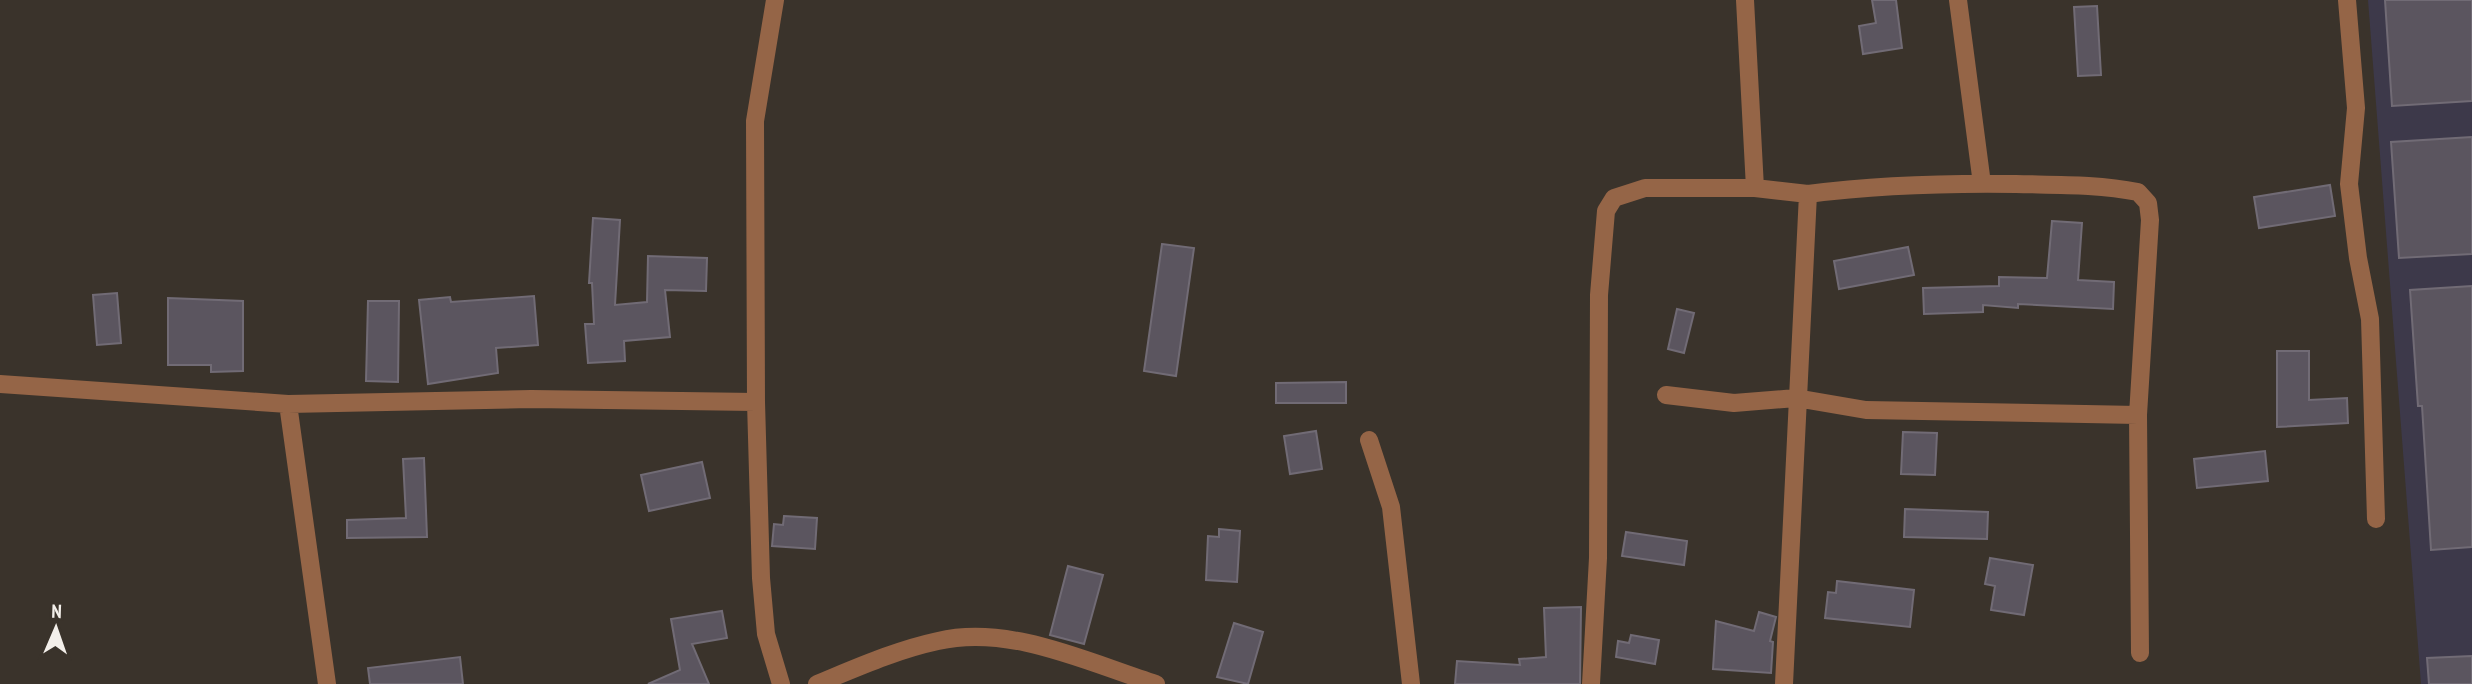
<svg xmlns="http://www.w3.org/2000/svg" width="2472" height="684" font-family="'PT Sans Narrow',sans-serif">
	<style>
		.industrial { fill: #3d394a }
		.building { fill: #5b555f; stroke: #716b75; stroke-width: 2 }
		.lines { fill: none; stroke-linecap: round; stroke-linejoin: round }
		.minor { stroke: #956547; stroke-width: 18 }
	</style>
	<rect width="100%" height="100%" fill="#3a332b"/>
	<path class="industrial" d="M2368,0H2472V684H2421Z"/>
	<path class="building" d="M1872,0H1896L1902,48L1863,54L1859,26L1876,23Z
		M2385,0H2472V101L2392,106Z
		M2097,6L2101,75L2078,76L2074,7Z
		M2472,137V254L2399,258L2391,142Z
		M2330,185L2335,216L2259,228L2254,197Z
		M593,218L620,220L615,305L647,302L648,256L707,258L706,291L665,290L670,337L624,341L625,361L588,363L585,324H594L592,283H589Z
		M2052,221L2082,223L2078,280L2114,282L2113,309L2018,304V308L1983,305V312L1924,314L1923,288L1999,286V277L2047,278Z
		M1162,244L1194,248L1176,376L1144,371Z
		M1908,247L1914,275L1839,289L1834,261Z
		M2472,286V547L2431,550L2422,406H2418L2410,290Z
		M117,293L121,343L97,345L93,295Z
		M534,296L538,345L496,348L498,373L428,384L419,300L450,297L451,302Z
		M168,298L243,301V371L211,372V365H168Z
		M368,301H399L398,382L366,381Z
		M1677,309L1694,313L1684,353L1668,349Z
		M2277,351H2309V400L2347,398L2348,423L2277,427Z
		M1346,382V403H1276V383Z
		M1316,431L1322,469L1290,474L1284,436Z
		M1903,432L1937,433L1935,475L1901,474Z
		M2265,451L2268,481L2197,488L2194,459Z
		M424,458L427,537L347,538V520L406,518L403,459Z
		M702,462L710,498L649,511L641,475Z
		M1905,509L1988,512L1987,539L1904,537Z
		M784,516L817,518L815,549L772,546L774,524L783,525Z
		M1219,529L1240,531L1237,582L1206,580L1208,536L1219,537Z
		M1626,532L1687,541L1684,565L1622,556Z
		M1990,558L2033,565L2024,615L1991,610L1995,586L1985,584Z
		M1068,566L1103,575L1084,644L1050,635Z
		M1837,581L1914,590L1910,627L1825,618L1828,592L1836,593Z
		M1581,607L1580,684H1455L1457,661L1520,665L1519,659L1546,657L1544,608Z
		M722,611L727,638L692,644L709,684H648L680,670L671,619Z
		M1759,612L1776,617L1770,641L1773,642L1771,673L1713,669L1716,621L1754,631Z
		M1234,623L1263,632L1248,684L1217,677Z
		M1631,635L1659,640L1655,664L1616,657L1618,641L1629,643Z
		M2472,656V684H2429L2427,658Z
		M460,657L463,684H370L368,668Z"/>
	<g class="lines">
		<path class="minor" d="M1745,0L1755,188L1808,194
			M1958,0L1982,184
			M2347,0L2356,108L2349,184L2358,258L2370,319L2376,519
			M0,384L288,404L531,399L756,402L755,121L775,0
			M1666,395L1734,403L1796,398L1866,410L2138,415
			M756,402L761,578L766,634L781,684
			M288,404L327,684
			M1369,440L1391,507L1411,684
			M817,684C856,668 896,650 938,641C1010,624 1089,663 1156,684
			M1591,684L1598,558L1599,295L1606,211L1614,198L1645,188H1755
			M1784,684L1808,194C1878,185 1946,183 2016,184C2057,185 2098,184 2138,192L2148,203L2150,220L2138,415L2140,653"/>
	</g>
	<g transform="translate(56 628) rotate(2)" stroke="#3a332b" stroke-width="5" paint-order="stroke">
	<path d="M0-5L12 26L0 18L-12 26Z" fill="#f3efea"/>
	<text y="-10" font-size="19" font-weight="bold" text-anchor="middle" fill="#f3efea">N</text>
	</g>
</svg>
